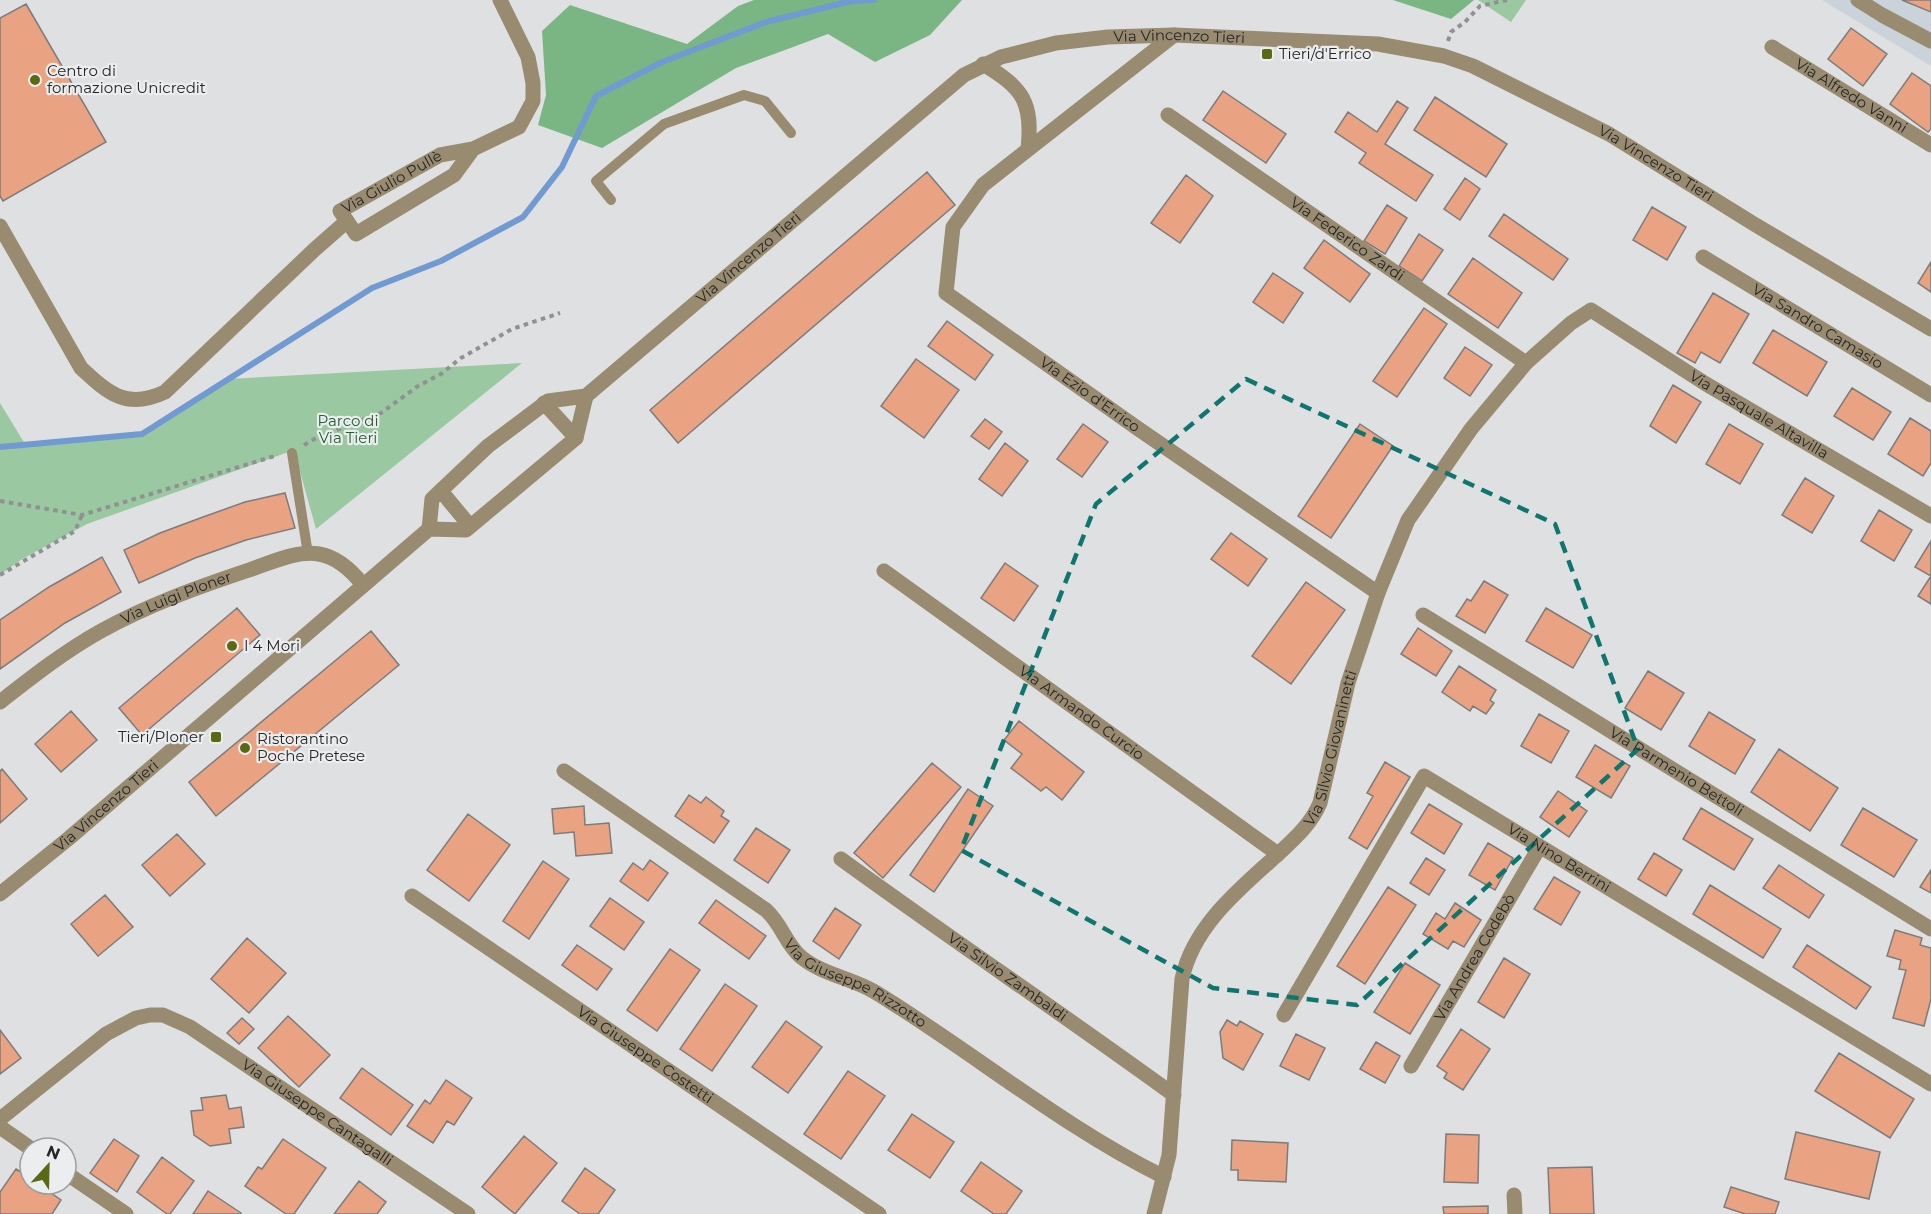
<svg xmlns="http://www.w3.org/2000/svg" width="1931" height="1214" font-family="Montserrat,sans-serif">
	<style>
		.built { fill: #cbd3da }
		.green { fill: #9ac8a1 }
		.forest { fill: #79b684 }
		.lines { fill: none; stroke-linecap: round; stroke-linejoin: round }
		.stream { stroke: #7199d2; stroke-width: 6 }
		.building { fill: #e9a282; stroke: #7e7c7b; stroke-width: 1.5 }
		.path { stroke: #8f9192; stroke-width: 4; stroke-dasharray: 4.5 4.5; stroke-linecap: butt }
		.service { stroke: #988b6f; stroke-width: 10 }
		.minor { stroke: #988b6f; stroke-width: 15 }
		.tertiary { stroke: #988b6f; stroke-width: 15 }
		.marked { fill: none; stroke: #0f766e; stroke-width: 4.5; stroke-dasharray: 12 8; stroke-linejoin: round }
		.poi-dot { fill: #5a6a14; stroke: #ebedef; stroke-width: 2 }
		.labels { text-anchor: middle; stroke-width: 4.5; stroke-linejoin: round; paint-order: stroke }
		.street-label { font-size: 15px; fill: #252627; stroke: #ebedef }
		.poi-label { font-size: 15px; fill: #252627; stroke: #ebedef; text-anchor: start }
		.park-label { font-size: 15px; fill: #206131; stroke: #ebedef }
	</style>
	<rect width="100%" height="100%" fill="#dee0e2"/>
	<path class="built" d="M1822,0H1931V66Z"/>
	<path class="green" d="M1478,0H1526L1511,22Z
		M522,363L316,529L294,450L87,524L22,559L0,575V403L25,444L142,434L228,379Z"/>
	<path class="forest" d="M754,0H962L930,35L875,62L828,34L736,68L602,148L538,125L546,95L542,31L570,5L687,44L738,6Z
		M1393,0H1474L1451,19Z"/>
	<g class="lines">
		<path class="stream" d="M0,447L142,434L372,288L441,261L523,217L562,167L596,96L662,62L766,22L851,1L874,0"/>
	</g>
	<path class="building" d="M1902,0H1931V12Z
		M26,4L106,142L3,201L0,196V18Z
		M1851,28L1887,54L1863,86L1828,59Z
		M1912,73L1931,86V129L1928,132L1890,104Z
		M1223,91L1286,134L1266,163L1203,120Z
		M1435,97L1507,144L1486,177L1414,130Z
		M1397,101L1408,108L1385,144L1433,175L1416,201L1359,163L1366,153L1335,132L1348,112L1377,132Z
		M927,172L955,205L678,443L650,410Z
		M1186,175L1213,196L1180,243L1151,223Z
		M1465,178L1480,189L1460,220L1444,209Z
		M1387,205L1407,218L1385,254L1364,241Z
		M1652,207L1686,227L1667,260L1633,240Z
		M1504,214L1568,259L1553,280L1489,236Z
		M1419,234L1443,250L1422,281L1399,266Z
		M1324,240L1370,274L1350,302L1304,268Z
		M1473,258L1522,293L1498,328L1448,294Z
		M1931,262V292L1918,283Z
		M1273,273L1303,293L1283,323L1253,302Z
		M1713,293L1749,314L1720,363L1701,352L1695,363L1677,353Z
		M1424,308L1447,324L1397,397L1373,381Z
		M947,321L993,355L975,380L928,346Z
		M1773,330L1827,362L1807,396L1753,363Z
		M1465,347L1492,365L1470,396L1444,378Z
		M916,359L959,390L924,438L881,406Z
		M1673,385L1701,402L1676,443L1650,426Z
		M1852,388L1891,412L1873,440L1834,416Z
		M1910,418L1931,431V463L1923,476L1888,454Z
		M985,419L1002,432L989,449L971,436Z
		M1083,424L1108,442L1082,477L1057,459Z
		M1360,424L1393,446L1331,538L1298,516Z
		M1729,424L1763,444L1740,484L1706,464Z
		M1005,443L1028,461L1002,496L979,479Z
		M1805,478L1834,496L1812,533L1782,515Z
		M285,493L295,528L246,540L195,558L139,583L124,550L160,533L203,517L245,502Z
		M1879,510L1912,530L1894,561L1861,541Z
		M1231,533L1267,559L1248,586L1211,559Z
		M1931,541V604L1918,596L1931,576L1915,567Z
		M102,557L121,592L65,623L0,669V620L49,587Z
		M1005,563L1038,586L1014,621L981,598Z
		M1484,581L1508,595L1485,633L1456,616L1467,599L1471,601Z
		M1306,582L1345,610L1291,684L1252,656Z
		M237,608L260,635L142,735L119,708Z
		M1546,608L1592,635L1573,668L1526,641Z
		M1418,628L1452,651L1436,676L1401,654Z
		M371,631L399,665L216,816L189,782Z
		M1459,666L1496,690L1490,700L1494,703L1486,714L1473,706L1470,711L1442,692Z
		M1648,671L1684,693L1661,730L1625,708Z
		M71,711L97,740L61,772L35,744Z
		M1709,712L1755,740L1735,774L1689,746Z
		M1539,714L1569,731L1551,763L1521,746Z
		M1019,721L1084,772L1062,800L1046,787L1041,791L1011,768L1022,754L1004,740Z
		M1595,745L1630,766L1611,798L1576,777Z
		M1779,749L1838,788L1810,831L1751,792Z
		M1385,762L1410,777L1367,849L1349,838L1373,796L1367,793Z
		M932,763L961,787L883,878L854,853Z
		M2,769L27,799L0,823V771Z
		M968,789L993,806L934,892L910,875Z
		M1558,791L1587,811L1569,837L1540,817Z
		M689,795L701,803L706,797L724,811L721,816L729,821L714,843L675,816Z
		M1429,804L1462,824L1444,854L1411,833Z
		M584,806L585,825L609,823L612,853L576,856L574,832L554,834L552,809Z
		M1701,808L1753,839L1734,870L1683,839Z
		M1863,808L1917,840L1894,877L1841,845Z
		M468,814L510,845L469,901L427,870Z
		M756,828L790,850L768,883L734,860Z
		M177,834L205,864L170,896L142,865Z
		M1488,843L1513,858L1495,890L1469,875Z
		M1654,853L1682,870L1666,896L1638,879Z
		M1426,858L1445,870L1429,895L1410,883Z
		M650,860L668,873L648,901L620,881L633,863L643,870Z
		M543,861L569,879L529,939L503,921Z
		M1779,865L1824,895L1809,918L1763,888Z
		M1931,870V893L1920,887Z
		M1554,877L1580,892L1561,925L1534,909Z
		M1710,885L1781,929L1763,958L1693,914Z
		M1388,887L1416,905L1365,984L1337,966Z
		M105,895L133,927L98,956L71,924Z
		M610,898L644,922L624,950L590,926Z
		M716,900L766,936L749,959L699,923Z
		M1455,903L1481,920L1464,947L1453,941L1448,949L1423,934L1436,913L1445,919Z
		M835,908L861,925L839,959L813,941Z
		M1895,930L1922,938L1920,945L1931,948V999L1924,1026L1893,1018L1906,970L1899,969L1901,960L1887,956Z
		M247,938L286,973L249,1013L211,979Z
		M577,945L612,969L597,990L562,965Z
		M1807,945L1871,987L1856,1009L1793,967Z
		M670,949L700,970L657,1031L627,1010Z
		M1504,958L1530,974L1504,1018L1478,1002Z
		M1405,963L1440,985L1410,1034L1374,1012Z
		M725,984L757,1006L712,1071L680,1049Z
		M288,1016L330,1055L299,1087L258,1048Z
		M242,1018L254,1029L239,1044L227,1033Z
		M1227,1020L1237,1026L1240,1021L1263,1034L1243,1070L1223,1058L1220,1032Z
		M786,1021L822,1047L788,1093L752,1067Z
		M1461,1029L1490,1049L1463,1090L1444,1078L1447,1073L1437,1066Z
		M0,1030L21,1058L0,1074Z
		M1296,1034L1325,1048L1309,1080L1280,1066Z
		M1376,1042L1400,1056L1385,1083L1360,1069Z
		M1839,1053L1914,1099L1890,1138L1815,1091Z
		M362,1068L413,1105L391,1135L340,1098Z
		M848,1071L885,1096L841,1159L804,1134Z
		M446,1080L472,1098L454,1125L447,1121L433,1143L407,1126L425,1100L430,1104Z
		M226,1095L229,1109L241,1107L244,1127L229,1129L231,1143L210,1146L194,1135L191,1111L203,1110L201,1098Z
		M912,1114L954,1142L930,1178L888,1150Z
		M1796,1132L1880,1152L1869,1199L1785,1179Z
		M1446,1134L1479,1135L1478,1183L1444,1182Z
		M524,1136L557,1163L515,1214L482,1187Z
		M114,1139L139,1156L117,1192L90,1173Z
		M283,1139L326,1168L294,1214H286L245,1186L258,1167L262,1169Z
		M1232,1140L1288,1143L1286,1182L1238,1180V1170H1231Z
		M162,1157L194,1181L170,1214H167L137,1192Z
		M981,1162L1022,1191L1006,1214H994L961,1191Z
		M1592,1167L1594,1214H1550L1548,1168Z
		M585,1168L615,1190L598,1214H580L562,1201Z
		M16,1169L30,1178V1184H38L61,1200L52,1214H0V1192Z
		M359,1181L386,1202L377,1214H334Z
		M1731,1187L1779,1202L1775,1214H1745L1724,1207Z
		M208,1191L241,1213L240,1214H193Z
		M1488,1206V1214H1444L1443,1207Z"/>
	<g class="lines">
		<path class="path" d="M1448,41L1451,32L1465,22L1480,6L1507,0
			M304,445L318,437L381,413L418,386L441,374L461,358L512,329L560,313
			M0,501L82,515L278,455
			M0,575L75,531L82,515"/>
		<path class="service" d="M611,200L596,181L664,124L744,95L765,101L791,133
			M292,453L308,554"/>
		<g class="minor">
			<path d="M1858,0L1882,15L1931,41"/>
			<path id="s1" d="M1174,35L983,185L953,227L946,293L1140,430L1378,593"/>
			<path id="s2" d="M1772,47L1931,145"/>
			<path d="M983,64C1023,88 1033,102 1028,149"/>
			<path id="s3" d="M1168,115L1526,363"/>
			<path id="s4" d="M473,149L454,175L356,234L340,211L440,155L473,149L519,127L533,101V83L528,57L500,0"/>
			<path d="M0,226L81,368C109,394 127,410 165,392L314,250L347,221"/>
			<path id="s5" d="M1703,257L1931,395"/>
			<path id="s6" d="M884,571L1278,854"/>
			<path id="s7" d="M1423,615L1931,929"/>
			<path id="s8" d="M0,702C32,677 65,651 101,631C148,605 198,587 249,570C270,563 297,550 319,554C337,557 352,571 363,585"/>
			<path id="s9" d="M564,771L766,910C783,926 785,943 801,957C823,975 852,978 875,992C973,1052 1061,1126 1164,1177"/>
			<path id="s10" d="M841,859C951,939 1064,1015 1174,1095"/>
			<path id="s11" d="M412,896L879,1214"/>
			<path id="s12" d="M1284,1015L1424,776L1931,1084"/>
			<path id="s13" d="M1411,1066L1539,848"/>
			<path id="s14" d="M0,1119L106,1034L136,1018L150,1015H163L190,1027L468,1214"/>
			<path d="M0,1127L30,1148"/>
			<path d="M66,1173L126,1214"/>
			<path d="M1514,1195L1515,1214"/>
			<path id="s15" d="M1154,1214L1169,1155L1182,979C1193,927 1238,890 1276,856C1294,839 1310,826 1320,803L1348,683L1378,593L1408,520L1471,429L1526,363L1571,323L1591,310L1706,384L1931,516"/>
		</g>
		<g class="tertiary">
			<path d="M544,403L576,438"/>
			<path d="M441,491L470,526"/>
			<path id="s16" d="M429,529L432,499L488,446L548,401L586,396L964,75L1001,57L1056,43L1108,37L1174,35L1378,44L1444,56L1473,66L1609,134L1754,224L1931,329"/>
			<path id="s17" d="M0,894L68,839L429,529L466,530L576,438L586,396"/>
		</g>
	</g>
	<path class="marked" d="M1246,379L1555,524L1638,749L1357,1005L1213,988L961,850L1096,504Z"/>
	<g class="poi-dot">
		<rect x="1261" y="48" width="12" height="12" rx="3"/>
		<circle cx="35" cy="80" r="6"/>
		<circle cx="232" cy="646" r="6"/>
		<rect x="210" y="731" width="12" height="12" rx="3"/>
		<circle cx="245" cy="748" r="6"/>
	</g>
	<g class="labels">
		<g class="street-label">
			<text dy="5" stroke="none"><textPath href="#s16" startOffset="938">Via Vincenzo Tieri</textPath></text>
			<text dy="5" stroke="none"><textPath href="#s2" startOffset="93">Via Alfredo Vanni</textPath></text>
			<text dy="5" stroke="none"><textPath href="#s16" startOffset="1442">Via Vincenzo Tieri</textPath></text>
			<text dy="5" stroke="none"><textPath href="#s4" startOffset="234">Via Giulio Pullè</textPath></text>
			<text dy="5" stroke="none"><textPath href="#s3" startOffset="218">Via Federico Zardi</textPath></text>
			<text dy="5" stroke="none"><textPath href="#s16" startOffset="434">Via Vincenzo Tieri</textPath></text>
			<text dy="5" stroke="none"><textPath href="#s5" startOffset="134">Via Sandro Camasio</textPath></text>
			<text dy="5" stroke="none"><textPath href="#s1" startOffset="537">Via Ezio d'Errico</textPath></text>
			<text dy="5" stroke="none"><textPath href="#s15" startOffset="1240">Via Pasquale Altavilla</textPath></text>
			<text dy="5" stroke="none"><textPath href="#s8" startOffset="206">Via Luigi Ploner</textPath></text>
			<text dy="5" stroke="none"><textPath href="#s6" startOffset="243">Via Armando Curcio</textPath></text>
			<text dy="5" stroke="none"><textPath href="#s15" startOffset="520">Via Silvio Giovaninetti</textPath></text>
			<text dy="5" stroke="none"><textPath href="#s7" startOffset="298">Via Parmenio Bettoli</textPath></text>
			<text dy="5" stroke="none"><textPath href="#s17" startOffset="138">Via Vincenzo Tieri</textPath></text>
			<text dy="5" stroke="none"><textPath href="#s12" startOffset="435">Via Nino Berrini</textPath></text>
			<text dy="5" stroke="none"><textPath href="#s13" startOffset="126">Via Andrea Codebò</textPath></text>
			<text dy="5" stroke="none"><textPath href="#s10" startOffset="204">Via Silvio Zambaldi</textPath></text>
			<text dy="5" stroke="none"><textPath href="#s9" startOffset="364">Via Giuseppe Rizzotto</textPath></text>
			<text dy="5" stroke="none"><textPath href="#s11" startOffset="282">Via Giuseppe Costetti</textPath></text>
			<text dy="5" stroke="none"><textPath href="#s14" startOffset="380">Via Giuseppe Cantagalli</textPath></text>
		</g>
		<g class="poi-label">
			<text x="1279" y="59">Tieri/d'Errico</text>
			<text x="47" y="76">Centro di<tspan x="47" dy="17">formazione Unicredit</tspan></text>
			<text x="244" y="651">I 4 Mori</text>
			<text x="204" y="742" text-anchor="end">Tieri/Ploner</text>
			<text x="257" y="744">Ristorantino<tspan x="257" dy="17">Poche Pretese</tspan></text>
		</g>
		<g class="park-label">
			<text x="348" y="426">Parco di<tspan x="348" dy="17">Via Tieri</tspan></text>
		</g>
	</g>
	<g transform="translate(48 1166) rotate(22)"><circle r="28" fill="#ebedef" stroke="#9c9d9f" stroke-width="1.5"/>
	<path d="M0-4.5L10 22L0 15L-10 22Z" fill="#5a6a14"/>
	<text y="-9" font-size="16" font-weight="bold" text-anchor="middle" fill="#252627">N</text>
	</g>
</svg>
